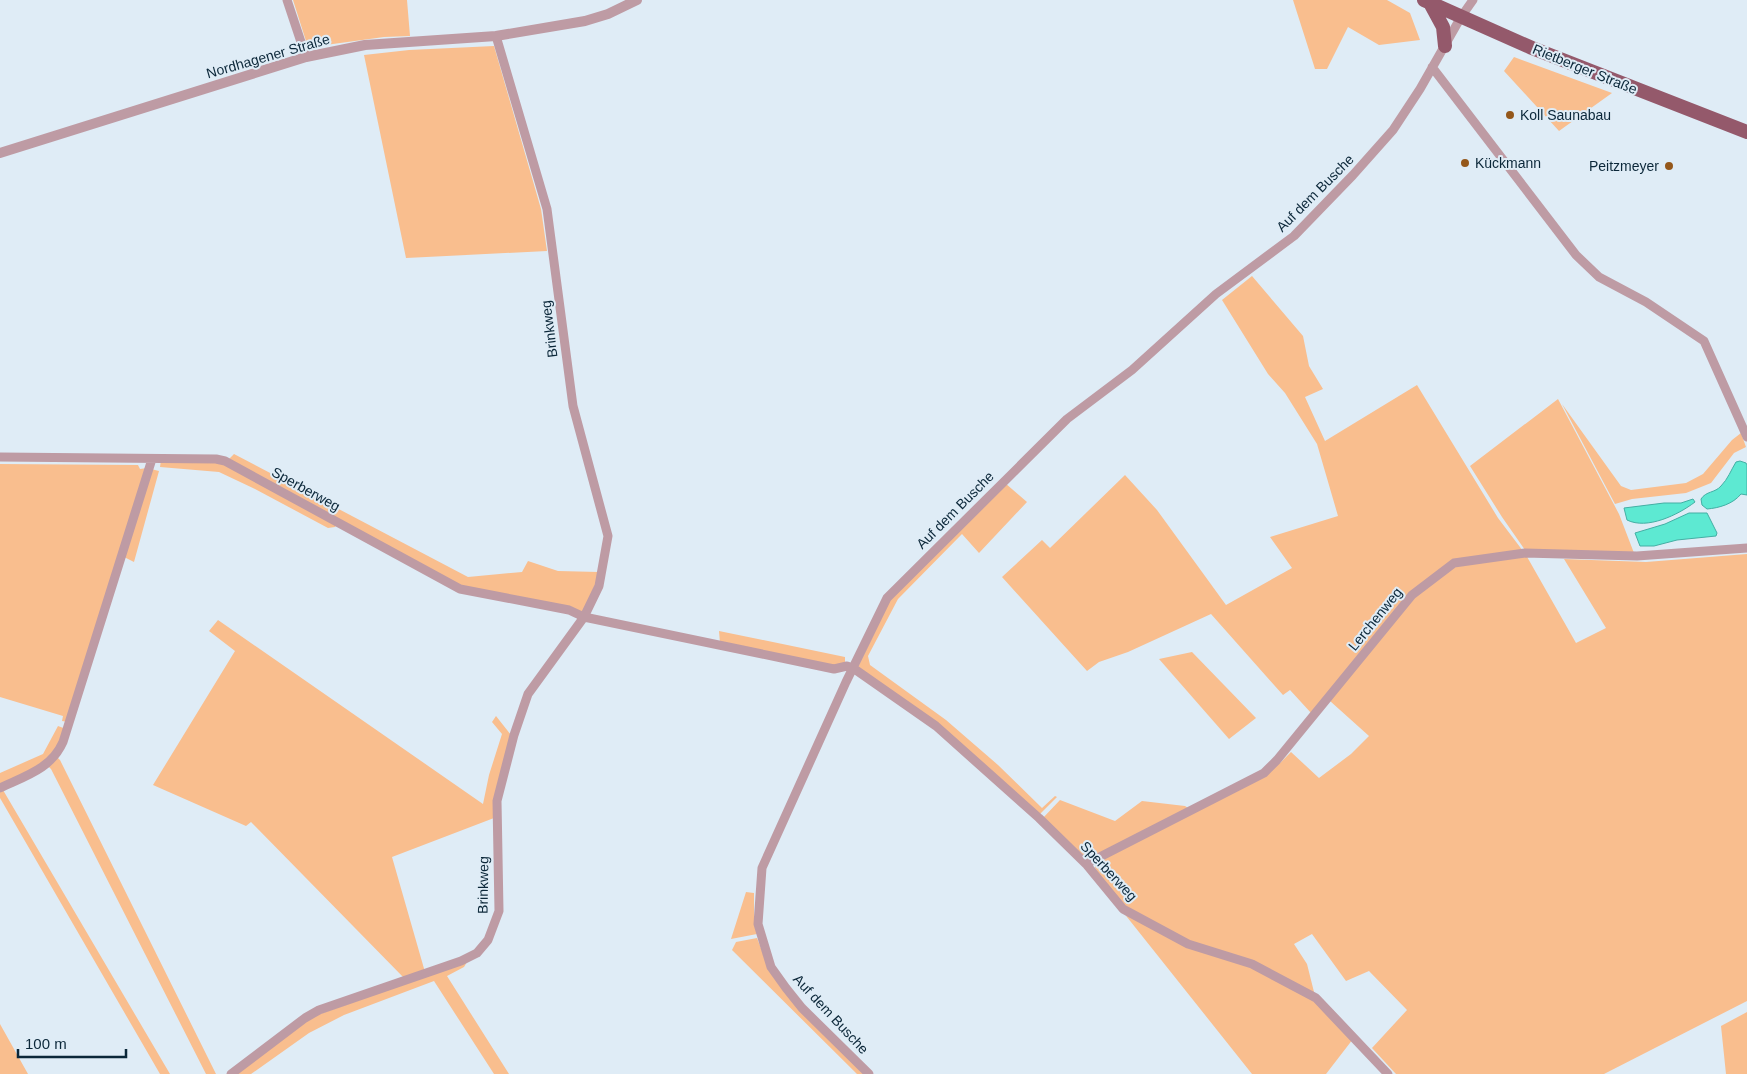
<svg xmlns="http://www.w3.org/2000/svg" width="1747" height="1074" font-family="Arial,sans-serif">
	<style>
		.green { fill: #f9be8e }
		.water { fill: #5de9d2; stroke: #44afa4 }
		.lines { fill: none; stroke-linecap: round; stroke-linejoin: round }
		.minor { stroke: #be9ba4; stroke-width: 9 }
		.tertiary { stroke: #be9ba4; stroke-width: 10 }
		.primary { stroke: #94596b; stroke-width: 14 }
		.poi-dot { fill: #94571a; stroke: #dfecf6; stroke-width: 2 }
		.labels { text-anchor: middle; stroke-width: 4; stroke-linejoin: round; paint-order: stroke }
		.street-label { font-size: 14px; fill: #0b2739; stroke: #dfecf6 }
		.poi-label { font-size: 14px; fill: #0b2739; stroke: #dfecf6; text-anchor: start }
	</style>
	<rect width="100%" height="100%" fill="#dfecf6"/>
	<path class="green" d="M293,0H407L410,36L384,37L311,47L306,41Z
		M1293,0H1387L1410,13L1420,40L1379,45L1348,27L1327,69H1315Z
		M494,46L541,209L547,251L406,258L364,55L409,50Z
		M1514,57L1612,93L1559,131L1504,71Z
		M1252,276L1303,336L1309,366L1323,389L1305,397L1325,441L1417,385L1498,518L1526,555L1576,643L1606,628L1564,559L1646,562L1747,554V1001L1604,1074H1396L1372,1048L1407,1010L1369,971L1346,981L1312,934L1294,944L1307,964L1316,1000L1353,1039L1326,1074H1252L1123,912L1095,868L1096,863L1280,763L1291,752L1319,778L1351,754L1369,736L1330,701L1312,714L1290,690L1283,695L1211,614L1128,652L1099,662L1087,671L1002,577L1042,540L1050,548L1125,475L1157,510L1226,605L1292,568L1270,537L1338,516L1317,444L1285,393L1268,374L1222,300Z
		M1558,399L1619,514L1634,553L1525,550L1502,517L1470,466Z
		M1562,404L1621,486L1631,490L1686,483L1703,474L1732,440L1741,433L1746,447L1734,453L1711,483L1686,493L1632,499L1615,504Z
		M234,454L468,577L522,572L528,561L558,571L599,572L597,585L583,612L460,587L229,459Z
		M161,460H215L337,524L335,527L328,528L255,489L219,472L160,467Z
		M0,464L138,465L140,469L147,468L68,722L62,721L63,716L0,697Z
		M151,469L159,471L134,562L124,557Z
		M1005,483L1027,502L979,553L962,534L898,599L868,656L870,665L946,720L998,765L1042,808L1055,796L1057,797L1039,815L994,773L857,669L891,598Z
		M218,620L483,804L489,775L502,734L492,722L496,716L511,735L494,818L392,857L425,972L404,978L251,822L246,826L153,785L235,651L209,631Z
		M719,631L845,657V664L834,666L720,643Z
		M1192,652L1256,718L1229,739L1159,659Z
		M58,726L66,729L62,740L42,765L0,786V773L43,754Z
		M57,757L60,760L216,1074H206L51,769L48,766Z
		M3,790L170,1074H160L0,798V791Z
		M1060,800L1115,821L1142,801L1185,806L1188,808L1086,861L1042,819Z
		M746,892L754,893V924L757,934L731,939Z
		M757,938L769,969L864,1074H857L732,950L736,942Z
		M467,962L464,967L447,976L509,1074H494L434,981L344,1015L309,1033L251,1074H236L314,1016Z
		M1747,1012V1074H1726L1721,1026Z
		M0,1024L28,1074H0Z"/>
	<path class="water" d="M1740,461L1746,463L1747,465V495L1741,494C1733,504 1719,508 1707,509L1702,505L1701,499C1706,491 1715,493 1721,486C1728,479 1731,470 1736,462Z
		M1693,499L1695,502C1678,515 1647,530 1627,520L1624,508L1664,503H1681Z
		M1689,513H1707L1717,533L1716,536L1677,540L1654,546H1640L1635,533L1665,524Z"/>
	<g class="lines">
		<path class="minor" d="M287,0L306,57
			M1432,67L1576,255L1599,277L1646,302L1704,341L1747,437
			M0,457L216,459L225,461L460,589L569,610L584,617L834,669L847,666L853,668L936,726L1039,818L1086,864L1123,909L1188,944L1252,964L1316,998L1388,1074
			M0,788C25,776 51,769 63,742L152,459
			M1086,864L1264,773L1277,760L1412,595L1454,563L1525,553L1637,556L1747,548
			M231,1074L305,1018L319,1010L461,961L477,953L488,940L499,911L497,801L514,735L528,694L584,617L599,586L608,536L573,406L547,209L496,36
			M869,1074L802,1008L786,988L771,967L758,924L762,868L846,682L887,598L1067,419L1132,370L1216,294L1294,236L1353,175L1393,130L1420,89L1461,17L1473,0"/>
		<path class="tertiary" d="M0,153L306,57L365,45L496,36L585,21L608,14L637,0"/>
		<path class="primary" d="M1424,0L1532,48L1747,132
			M1430,3L1443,27L1445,46"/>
	</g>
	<g class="poi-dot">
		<circle cx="1510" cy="115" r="5"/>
		<circle cx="1465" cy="163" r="5"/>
		<circle cx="1669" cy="166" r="5"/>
	</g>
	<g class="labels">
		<g class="street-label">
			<text transform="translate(268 56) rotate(-16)" y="5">Nordhagener Straße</text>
			<text transform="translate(1585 69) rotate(22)" y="5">Rietberger Straße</text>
			<text transform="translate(1315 193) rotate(-45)" y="5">Auf dem Busche</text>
			<text transform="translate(549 329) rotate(-97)" y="5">Brinkweg</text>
			<text transform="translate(306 489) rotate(29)" y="5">Sperberweg</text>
			<text transform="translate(955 510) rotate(-45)" y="5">Auf dem Busche</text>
			<text transform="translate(1375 619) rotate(-51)" y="5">Lerchenweg</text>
			<text transform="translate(1109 871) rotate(47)" y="5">Sperberweg</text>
			<text transform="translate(483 885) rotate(-89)" y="5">Brinkweg</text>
			<text transform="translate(831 1014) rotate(47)" y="5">Auf dem Busche</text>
		</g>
		<g class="poi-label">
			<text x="1520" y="120">Koll Saunabau</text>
			<text x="1475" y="168">Kückmann</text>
			<text x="1659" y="171" text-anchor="end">Peitzmeyer</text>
		</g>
	</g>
	<path d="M18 1049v8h108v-8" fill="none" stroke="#0b2739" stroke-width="2.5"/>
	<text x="25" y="1049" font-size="15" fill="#0b2739" stroke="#dfecf6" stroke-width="4" paint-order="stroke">100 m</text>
</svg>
